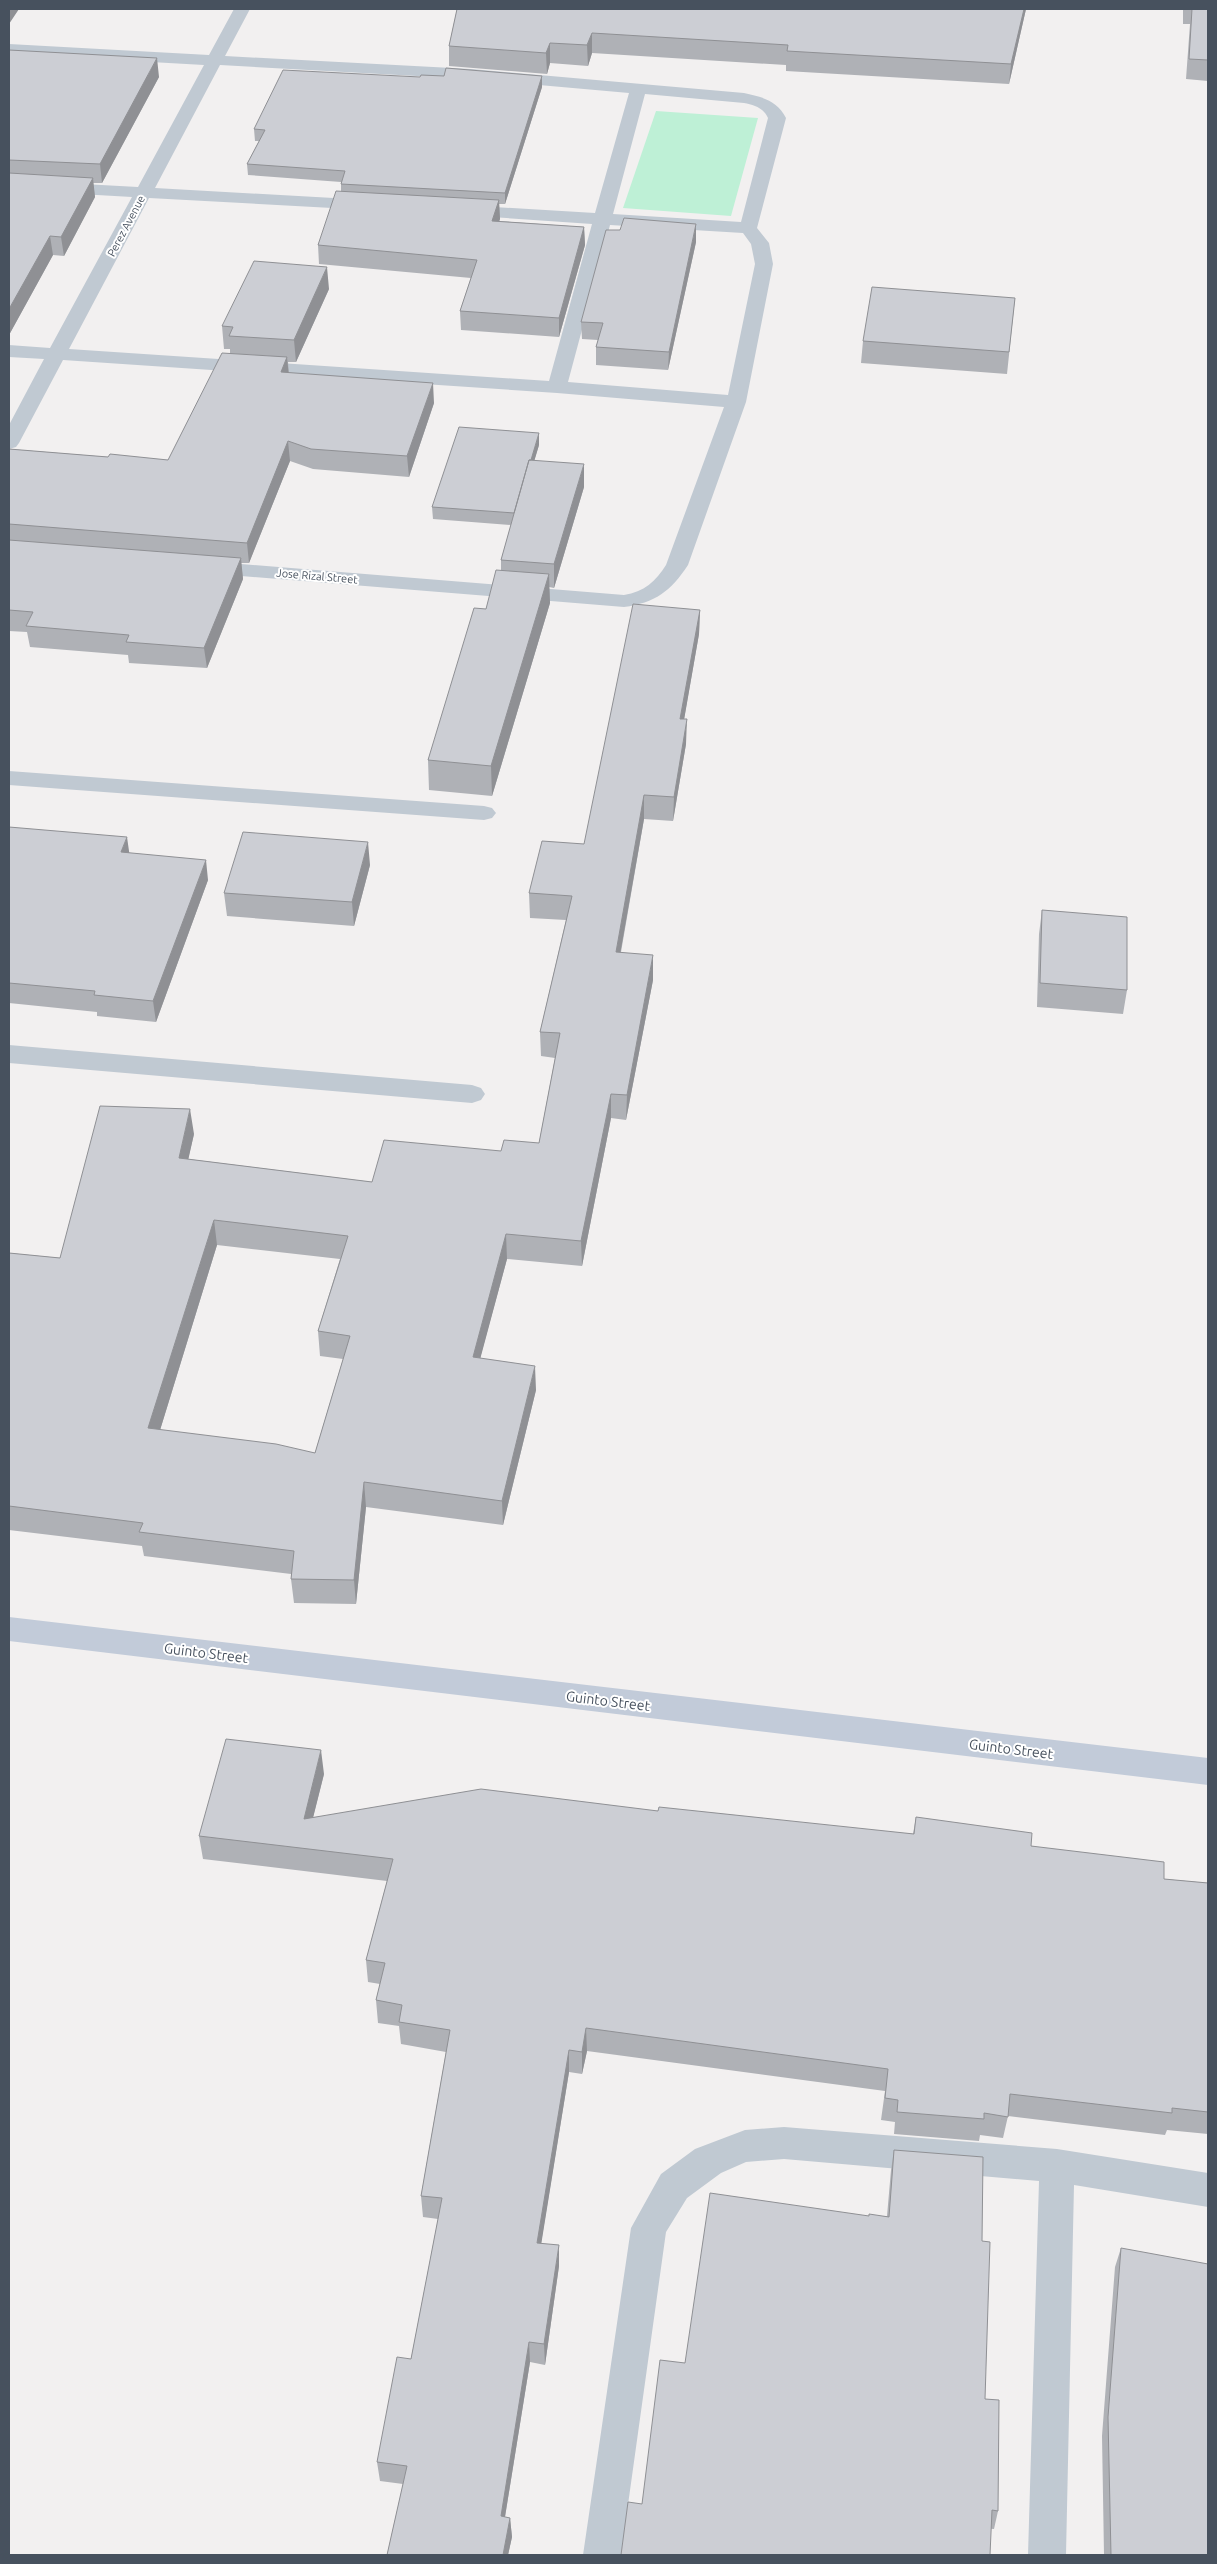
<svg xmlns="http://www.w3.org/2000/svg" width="1217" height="2564" font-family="Ubuntu,sans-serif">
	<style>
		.green { fill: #bef0d6 }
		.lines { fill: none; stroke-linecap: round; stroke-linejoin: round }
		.street { fill: #c0c9d2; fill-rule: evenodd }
		.secondary { fill: #c2cbd9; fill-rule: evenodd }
		.wall { fill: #afb1b6; fill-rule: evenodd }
		.shaded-wall { fill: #8f9094 }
		.building { fill: #ccced4; stroke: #8f9094; fill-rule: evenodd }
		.labels { text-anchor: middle; stroke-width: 4; stroke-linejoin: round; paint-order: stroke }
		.far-street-label { font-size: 11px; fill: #47515e; stroke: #fff }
		.street-label { font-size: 14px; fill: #47515e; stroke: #fff }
	</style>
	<rect width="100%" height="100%" fill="#f2f0f0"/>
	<path class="green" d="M656,111L758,118L731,216L623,208Z"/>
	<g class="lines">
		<path class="street" d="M234,9H250L225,56L471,69L744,93C762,97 777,100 786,118L757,228L769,243L773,264L746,402L688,565C671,591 655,603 624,607L205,573L198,571L194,567L198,563L205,561L624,595C644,592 656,581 666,565L724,407L557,393L63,360L19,443L16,447L9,449V425L44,359L9,357V345L50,348L132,197L9,190V180L138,187L204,65L9,54V44L209,55ZM220,65L471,79L629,93L595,213L462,205L456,206L453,210L456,214L462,215L592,224L549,381L69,349L149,198L369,210L375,209L378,205L375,201L369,200L155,188ZM645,94L744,103C754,105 764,108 768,118L741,222L613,214ZM610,225L743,233L751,244L755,264L728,395L568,382Z
			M9,771L484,806L492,808L496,813L492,818L484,820L9,785Z
			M9,1045L472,1085L481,1088L485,1094L481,1100L472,1103L9,1063Z
			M784,2127L1057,2149L1208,2173V2207L1074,2185L1066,2555H1028L1039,2181L784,2159L746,2162L721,2173L687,2198L666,2232L621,2555H583L631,2228L661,2174L695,2149L745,2130Z"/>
		<path class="secondary" d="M9,1617L1208,1758V1785L9,1641Z"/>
	</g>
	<path class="wall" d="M457,9H1026L1009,84L786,71V65L592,53L588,66L550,63L547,74L449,66V46Z
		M1183,9H1208V81L1186,79L1190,24H1183Z
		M9,50L159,77L102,183H93L95,197L64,256L53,255L9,335Z
		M444,76H542V87L505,204H499L500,219L499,221L584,227L585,245L559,337L461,330L460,311L471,278L319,264L318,245L341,192V182L248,175L247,164L259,141H255L254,129L420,77Z
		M620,230L696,242L668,370L596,365V347L598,340L582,339L581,322Z
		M329,289L296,362H288L289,373L434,403L409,477L313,469L290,461L249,563H241L243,579L207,668L129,663L128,655L30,647L27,632L9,631V449L108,457L168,460L230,353V349H224L222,326Z
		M1015,298L1007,374L861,363L863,341Z
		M539,445L534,461L584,487L554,588L549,587L550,603L492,796L429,790L428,760L486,609L501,570V560L511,525L433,519L432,507Z
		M700,610L699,634L684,719L686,744L673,821L644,819L621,952L653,980L626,1120L611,1118L582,1266L507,1259L480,1358L536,1390L503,1525L366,1507L356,1604L294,1603L291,1579V1574L144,1556L142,1546L9,1530V1253L60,1258L194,1134L188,1159L372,1182L501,1151L539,1143L555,1058L541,1056L540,1032L566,920L530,918L529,893L584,844ZM217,1245L340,1259L318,1331L320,1356L343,1359L315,1453L160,1430Z
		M9,827L130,853L208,880L156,1022L97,1016V1012L9,1003Z
		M370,865L354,926L227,916L224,893Z
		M1042,910L1127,990L1123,1014L1037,1007L1039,934Z
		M324,1774L313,1817L658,1811L913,1834L916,1817L1164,1879L1208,1883V2134L1167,2130L1165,2135L1008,2116L1003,2138L980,2135L979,2141L894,2134L895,2122L881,2120L885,2091L587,2051L582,2074L569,2072L541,2243L559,2266L545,2365L530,2362L505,2517L510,2518L512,2537L508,2555H387L403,2484L380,2481L377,2462L411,2359L438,2219L423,2217L421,2196L446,2052L401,2044L399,2026L378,2023L376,2000L380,1984L368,1982L366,1960L387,1881L203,1859L199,1836Z
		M894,2150L982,2241L985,2399L998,2511L994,2529L642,2504L685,2363L869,2216H887L891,2170Z
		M1121,2248L1208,2555H1104L1102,2436L1115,2267Z"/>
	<path class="shaded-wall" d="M9,9H19L9,24Z
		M1024,9H1026L1009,84L1011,64Z
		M592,33V53L588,66L587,45Z
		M550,43V63L547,74L546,53Z
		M157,58L159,77L102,183L100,164Z
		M542,76V87L505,204V193Z
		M93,178L95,197L64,256L61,237Z
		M499,200L500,219L493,240L492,221Z
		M696,224V242L668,370L669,352Z
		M584,227L585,245L559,337V318Z
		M50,236L53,255L9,335V309Z
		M327,267L329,289L296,362L294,340Z
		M287,357L289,377L281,372Z
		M433,383L434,403L409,477L407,456Z
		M539,433V445L515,526V513Z
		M288,441L290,461L249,563L247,543Z
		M584,464V487L554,588V564Z
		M241,558L243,579L207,668L204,648Z
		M549,574L550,603L492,796L491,766Z
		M700,610L699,634L680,743V719Z
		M687,719L686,744L673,821L674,797Z
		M644,795V819L616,977V952Z
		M127,837L130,858L121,852Z
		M368,842L370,865L354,926L352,902Z
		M206,860L208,880L156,1022L153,1001Z
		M653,955V980L626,1120L627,1095Z
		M611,1094V1118L582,1266L581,1241Z
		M190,1109L194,1134L183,1183L179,1158Z
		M214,1220L217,1245L153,1453L148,1428Z
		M506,1234L507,1259L474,1382L473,1357Z
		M535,1366L536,1390L503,1525L502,1501Z
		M364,1482L366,1507L356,1604L354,1580Z
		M321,1750L324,1774L307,1842L304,1819Z
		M586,2028L587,2051L582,2074V2052Z
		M569,2050V2072L538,2264L537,2243Z
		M559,2245V2266L545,2365L544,2344Z
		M529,2342L530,2362L502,2535L501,2516Z
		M510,2518L512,2537L508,2555H503Z"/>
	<path class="building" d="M457,9H1024L1011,64L787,51L788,45L592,33L587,45L550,43L546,53L449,46Z
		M1192,9H1208V60L1189,59Z
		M9,50L157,58L100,164L9,160Z
		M446,68L542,76L505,193L341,184L345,171L247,164L265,130L254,129L283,70L420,77L421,75L444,76Z
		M9,173L93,178L61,237L50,236L9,309Z
		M336,191L499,200L492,221L584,227L559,318L460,311L477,260L318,245Z
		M624,218L696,224L669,352L596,347L603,323L581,322L606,230H620Z
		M254,261L327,267L294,340L229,336L233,327L222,326Z
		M872,287L1015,298L1009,352L863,341Z
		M222,353L287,357L281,372L433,383L407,456L311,449L288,441L247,543L9,524V449L108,457L110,454L168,460Z
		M459,427L539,433L531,460H529L514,513L432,507Z
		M529,460L584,464L554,564L501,560Z
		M9,540L241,558L204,648L126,642L129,635L26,626L33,612L9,610Z
		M496,570L549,574L491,766L428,760L474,608L486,609Z
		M633,604L700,610L680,719H687L674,797L644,795L616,952L653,955L627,1095L611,1094L581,1241L506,1234L473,1357L535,1366L502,1501L364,1482L354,1580L291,1579L294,1551L139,1532L143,1523L9,1506V1253L60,1258L100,1106L190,1109L179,1158L372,1182L384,1140L501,1151L504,1140L539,1143L560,1033L540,1032L572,896L529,893L542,841L584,844ZM214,1220L348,1236L318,1331L350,1336L315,1453L276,1444L148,1428Z
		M9,827L127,837L121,852L206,860L153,1001L94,995L95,991L9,983Z
		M243,832L368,842L352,902L224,893Z
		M1042,910L1127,917V990L1040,983Z
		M226,1739L321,1750L304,1819L481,1789L658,1811L659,1807L914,1834L916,1817L1032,1833L1031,1846L1164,1862V1879L1208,1883V2112L1172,2108V2113L1010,2094L1008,2117L984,2113V2119L897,2112L898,2100L885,2098L888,2069L586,2028L582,2052L569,2050L537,2243L559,2245L544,2344L529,2342L501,2516L510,2518L503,2555H387L407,2466L377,2462L397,2357L411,2359L442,2198L421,2196L450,2030L399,2022L402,2005L376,2000L385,1963L366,1960L393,1859L199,1836Z
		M894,2150L983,2157L982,2241L990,2242L985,2399L999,2400L998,2511L992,2510L990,2555H621L628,2502L642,2504L660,2360L685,2363L710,2193L869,2216V2214L889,2217Z
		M1121,2248L1208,2264V2555H1111L1108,2417Z"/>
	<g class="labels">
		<g class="far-street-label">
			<text transform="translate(126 226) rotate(-62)" y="4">Perez Avenue</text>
			<text transform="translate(317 576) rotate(5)" y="4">Jose Rizal Street</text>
		</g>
		<g class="street-label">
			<text transform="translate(206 1653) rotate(7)" y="5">Guinto Street</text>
			<text transform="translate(608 1701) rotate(7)" y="5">Guinto Street</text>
			<text transform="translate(1011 1749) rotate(7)" y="5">Guinto Street</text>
		</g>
	</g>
	<rect width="1217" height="2564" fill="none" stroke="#47515e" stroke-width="20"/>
</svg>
